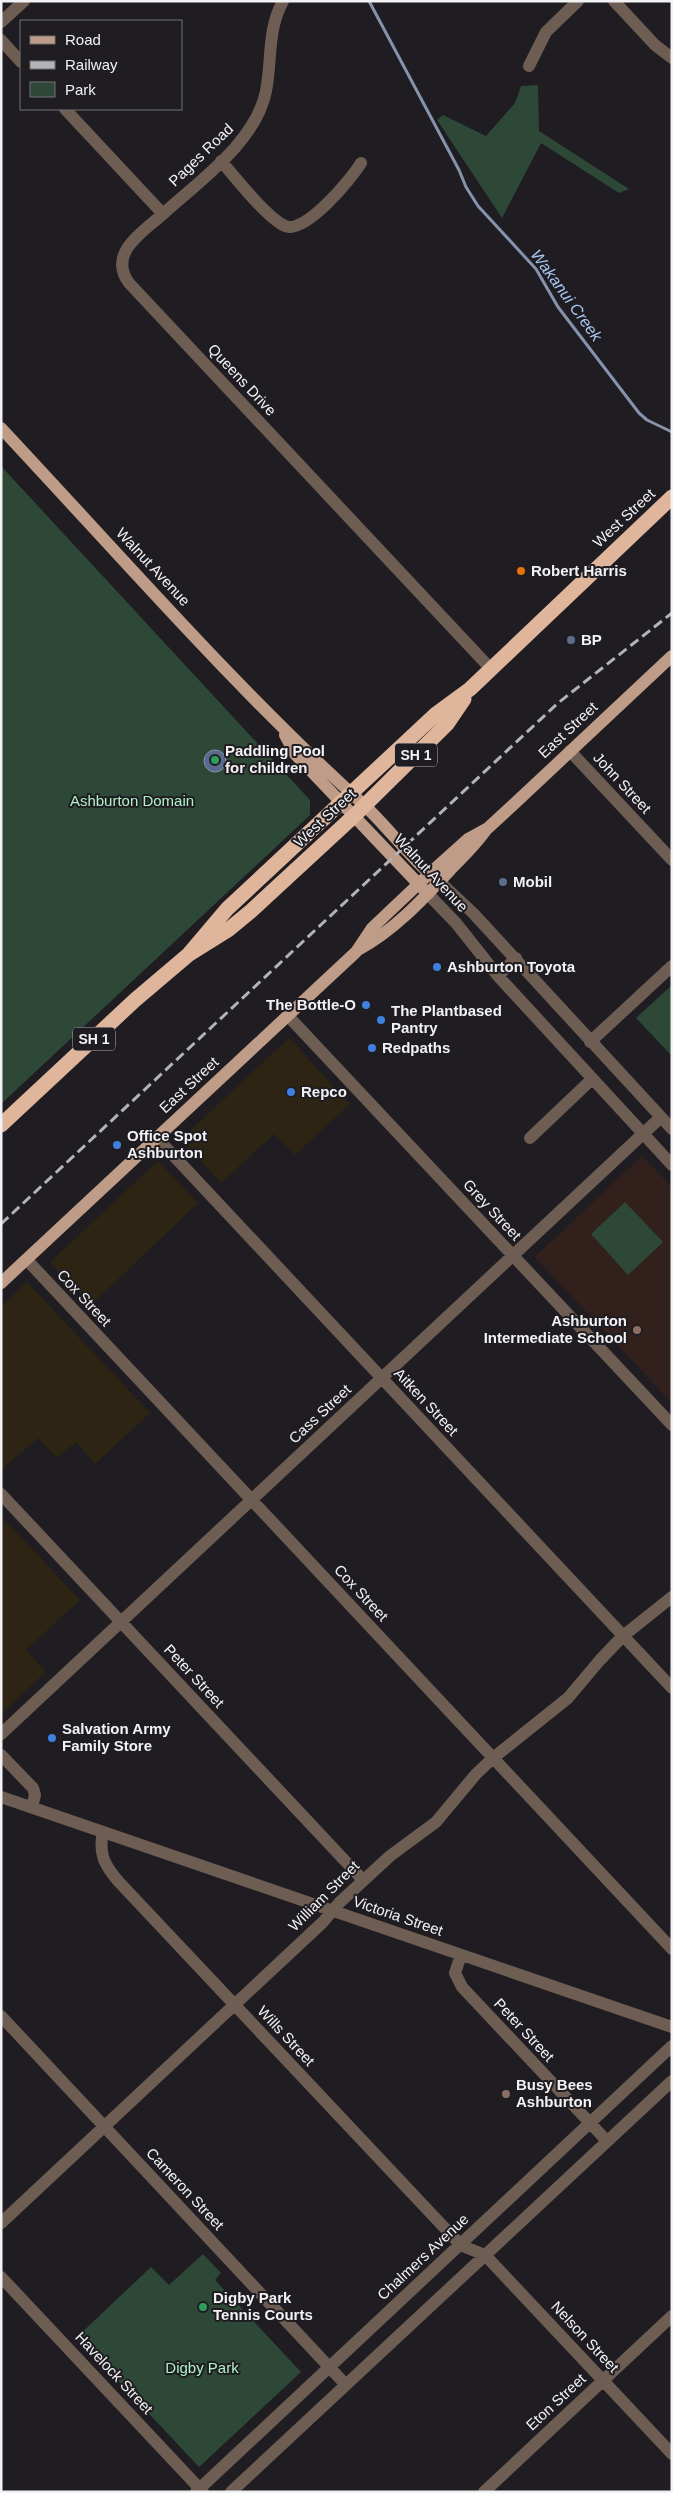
<svg xmlns="http://www.w3.org/2000/svg" width="673" height="2493" font-family="Arial,sans-serif">
	<style>
		.commercial { fill: #2d2414 }
		.education { fill: #32201c }
		.green { fill: #2d4837 }
		.water { fill: #576b8d; stroke: #8693ac }
		.lines { fill: none; stroke-linecap: round; stroke-linejoin: round }
		.stream { stroke: #8693ac; stroke-width: 3 }
		.minor { stroke: #6e5d53; stroke-width: 12 }
		.major { stroke: #bf9c87; stroke-width: 12 }
		.highway { stroke: #dfb59c; stroke-width: 15 }
		.rail { stroke: #b3b2b5; stroke-width: 3; stroke-dasharray: 10 5; stroke-linecap: butt }
		.food-dot { fill: #e8710a; stroke: #1f1d21; stroke-width: 2 }
		.service-dot { fill: #5c6f8a; stroke: #1f1d21; stroke-width: 2 }
		.leisure-dot { fill: #2e9e5b; stroke: #1f1d21; stroke-width: 2 }
		.shop-dot { fill: #3f7fe0; stroke: #1f1d21; stroke-width: 2 }
		.education-dot { fill: #8d6e63; stroke: #1f1d21; stroke-width: 2 }
		.labels { text-anchor: middle; stroke-width: 4; stroke-linejoin: round; paint-order: stroke }
		.shield { fill: #1f1d21; stroke: #b3b1b5; stroke-width: 1 }
		.shield-label { font-size: 14px; font-weight: bold; fill: #f2f1f4 }
		.street-label { font-size: 15px; fill: #f2f1f4; stroke: #1f1d21 }
		.poi-label { font-size: 15px; font-weight: bold; fill: #f2f1f4; stroke: #1f1d21; text-anchor: start }
		.park-label { font-size: 15px; fill: #aef2c7; stroke: #1f1d21 }
		.water-label { font-size: 16px; font-style: italic; fill: #abc6f4; stroke: #1f1d21 }
	</style>
	<rect width="100%" height="100%" fill="#1f1d21"/>
	<path class="commercial" d="M289,1038L350,1104L295,1155L274,1134L221,1183L181,1139Z
		M158,1161L198,1203L91,1305L50,1262Z
		M27,1282L150,1413L95,1464L76,1442L57,1458L38,1438L1,1470V1306Z
		M1,1516L80,1600L26,1650L46,1672L1,1714Z"/>
	<path class="education" d="M642,1156L672,1187V1403L535,1257Z"/>
	<path class="green" d="M538,85L539,131L629,189L619,193L541,143L502,218L437,120L443,115L486,136L515,103L521,86Z
		M1,466L310,800V815L1,1104Z
		M672,985V1053L670,1054L636,1018Z
		M625,1202L663,1242L628,1275L591,1234Z
		M203,2254L221,2273L215,2280L301,2372L199,2467L77,2337L151,2267L169,2285Z"/>
	<path class="water" d="M204 761a11 11 0 1 1 22 0a11 11 0 1 1-22 0Z"/>
	<g class="lines">
		<path class="stream" d="M369,1L459,170L466,187L478,206L536,269L558,307L639,413L647,420L672,432"/>
		<path class="minor" d="M614,1L655,45L672,58
			M1,22L24,1
			M1,40L21,62
			M529,66L546,32L578,1
			M65,109L163,214C143,232 107,253 129,283L491,669
			M221,161C236,178 266,217 285,226C305,235 352,178 361,163
			M163,214C199,181 256,142 266,91C272,61 267,30 283,1
			M570,751L672,860
			M440,882L473,913L672,1129
			M428,894L456,923L498,976L672,1165
			M498,976L516,958
			M288,1016L672,1425
			M590,1042L672,966
			M157,1138L672,1688
			M530,1138L592,1079
			M27,1260L672,1949
			M1,1494L363,1880
			M1,1734L661,1117
			M1,1755L33,1788L35,1795L32,1807
			M1,1797L672,2027
			M103,1832C98,1854 105,1866 119,1882L456,2240L460,2245L485,2255L672,2454
			M461,1955L455,1973L462,1987L607,2141
			M1,2016L346,2385
			M1,2223L323,1922L339,1903L390,1856L436,1822L476,1774L493,1758L568,1698L600,1660L623,1636L672,1597
			M1,2277L203,2492
			M196,2492L672,2046
			M231,2492L672,2081
			M484,2492L672,2316"/>
		<path class="major" d="M1,428C120,555 235,688 363,804C390,829 411,860 440,882
			M285,735L295,754L428,894
			M358,950C395,930 424,898 453,867C465,855 476,844 486,830
			M1,1283L356,952L372,928L429,874L468,839L488,828L513,805L672,656"/>
		<path class="highway" d="M188,955L227,909L436,714L470,689L672,497
			M1,1125L135,1000L188,955L228,930L251,911L355,815L447,724L464,699"/>
		<path class="rail" d="M1,1224L558,703L672,613"/>
	</g>
	<circle class="food-dot" cx="521" cy="571" r="5"/>
	<g class="service-dot">
		<circle cx="571" cy="640" r="5"/>
		<circle cx="503" cy="882" r="5"/>
	</g>
	<g class="leisure-dot">
		<circle cx="215" cy="760" r="5"/>
		<circle cx="203" cy="2307" r="5"/>
	</g>
	<g class="shop-dot">
		<circle cx="437" cy="967" r="5"/>
		<circle cx="366" cy="1005" r="5"/>
		<circle cx="381" cy="1020" r="5"/>
		<circle cx="372" cy="1048" r="5"/>
		<circle cx="291" cy="1092" r="5"/>
		<circle cx="117" cy="1145" r="5"/>
		<circle cx="52" cy="1738" r="5"/>
	</g>
	<g class="education-dot">
		<circle cx="637" cy="1330" r="5"/>
		<circle cx="506" cy="2094" r="5"/>
	</g>
	<g class="labels">
		<g class="shield">
			<rect x="395" y="743.5" width="42" height="23" rx="4"/>
			<rect x="73" y="1027.5" width="42" height="23" rx="4"/>
		</g>
		<g class="shield-label">
			<text x="416" y="760">SH 1</text>
			<text x="94" y="1044">SH 1</text>
		</g>
		<g class="street-label">
			<text transform="translate(201 155) rotate(-44)" y="5">Pages Road</text>
			<text transform="translate(242 380) rotate(47)" y="5">Queens Drive</text>
			<text transform="translate(624 518) rotate(-43)" y="5">West Street</text>
			<text transform="translate(153 567) rotate(47)" y="5">Walnut Avenue</text>
			<text transform="translate(568 730) rotate(-43)" y="5">East Street</text>
			<text transform="translate(622 783) rotate(47)" y="5">John Street</text>
			<text transform="translate(325 818) rotate(-43)" y="5">West Street</text>
			<text transform="translate(431 873) rotate(47)" y="5">Walnut Avenue</text>
			<text transform="translate(189 1085) rotate(-43)" y="5">East Street</text>
			<text transform="translate(492 1210) rotate(47)" y="5">Grey Street</text>
			<text transform="translate(84 1298) rotate(47)" y="5">Cox Street</text>
			<text transform="translate(426 1402) rotate(47)" y="5">Aitken Street</text>
			<text transform="translate(320 1414) rotate(-43)" y="5">Cass Street</text>
			<text transform="translate(361 1593) rotate(47)" y="5">Cox Street</text>
			<text transform="translate(194 1676) rotate(47)" y="5">Peter Street</text>
			<text transform="translate(324 1896) rotate(-45)" y="5">William Street</text>
			<text transform="translate(398 1916) rotate(19)" y="5">Victoria Street</text>
			<text transform="translate(524 2030) rotate(47)" y="5">Peter Street</text>
			<text transform="translate(286 2036) rotate(47)" y="5">Wills Street</text>
			<text transform="translate(185 2189) rotate(47)" y="5">Cameron Street</text>
			<text transform="translate(423 2257) rotate(-43)" y="5">Chalmers Avenue</text>
			<text transform="translate(585 2337) rotate(47)" y="5">Nelson Street</text>
			<text transform="translate(114 2373) rotate(47)" y="5">Havelock Street</text>
			<text transform="translate(556 2402) rotate(-43)" y="5">Eton Street</text>
		</g>
		<g class="poi-label">
			<text x="531" y="576">Robert Harris</text>
			<text x="581" y="645">BP</text>
			<text x="225" y="756">Paddling Pool<tspan x="225" dy="17">for children</tspan></text>
			<text x="513" y="887">Mobil</text>
			<text x="447" y="972">Ashburton Toyota</text>
			<text x="356" y="1010" text-anchor="end">The Bottle-O</text>
			<text x="391" y="1016">The Plantbased<tspan x="391" dy="17">Pantry</tspan></text>
			<text x="382" y="1053">Redpaths</text>
			<text x="301" y="1097">Repco</text>
			<text x="127" y="1141">Office Spot<tspan x="127" dy="17">Ashburton</tspan></text>
			<text x="627" y="1326" text-anchor="end">Ashburton<tspan x="627" dy="17">Intermediate School</tspan></text>
			<text x="62" y="1734">Salvation Army<tspan x="62" dy="17">Family Store</tspan></text>
			<text x="516" y="2090">Busy Bees<tspan x="516" dy="17">Ashburton</tspan></text>
			<text x="213" y="2303">Digby Park<tspan x="213" dy="17">Tennis Courts</tspan></text>
		</g>
		<g class="park-label">
			<text x="132" y="806">Ashburton Domain</text>
			<text x="202" y="2373">Digby Park</text>
		</g>
		<g class="water-label">
			<text transform="translate(567 295) rotate(54)" y="6">Wakanui Creek</text>
		</g>
	</g>
	<rect width="673" height="2493" fill="none" stroke="#f2f1f4" stroke-width="5"/>
	<rect x="20" y="20" width="162" height="90" fill="#1f1d21" stroke="#737275"/>
	<rect x="30" y="36" width="25" height="8" fill="#bf9c87" stroke="#737275"/>
	<text x="65" y="45" font-size="15" fill="#f2f1f4">Road</text>
	<rect x="30" y="61" width="25" height="8" fill="#b3b2b5" stroke="#737275"/>
	<text x="65" y="70" font-size="15" fill="#f2f1f4">Railway</text>
	<rect x="30" y="82" width="25" height="15" fill="#2d4837" stroke="#737275"/>
	<text x="65" y="95" font-size="15" fill="#f2f1f4">Park</text>
</svg>
